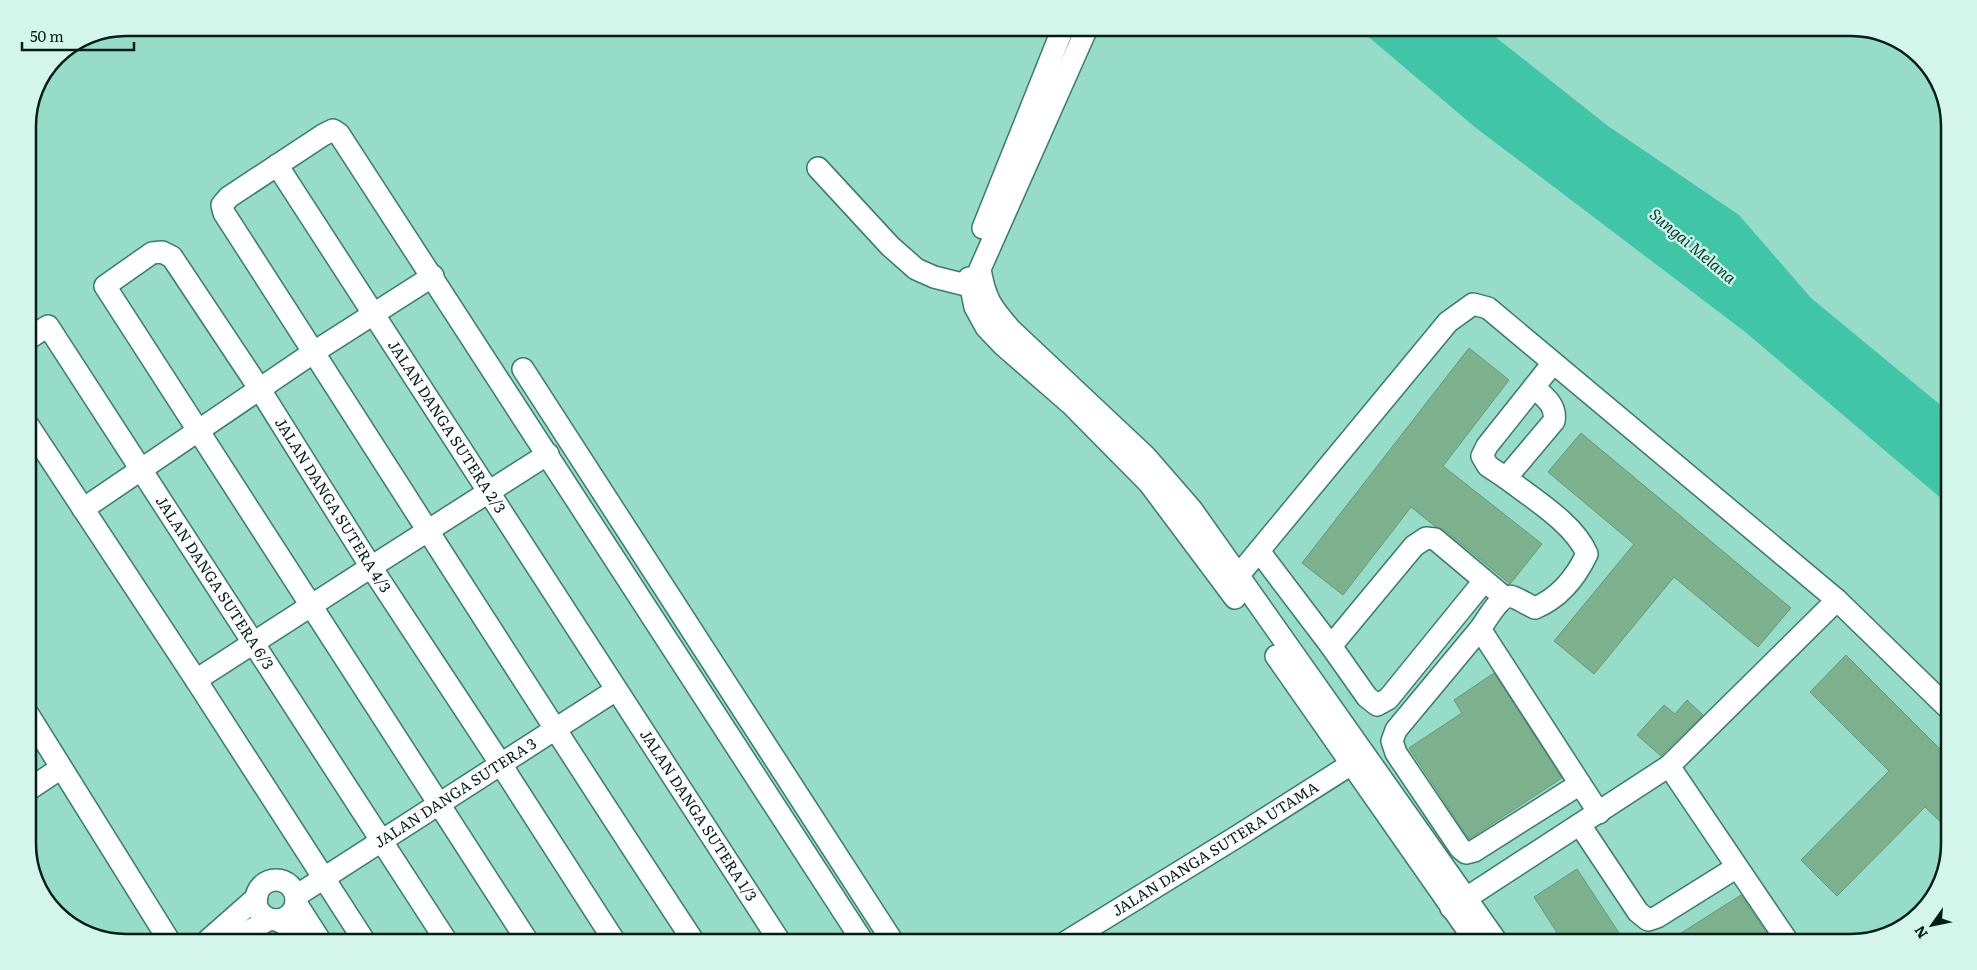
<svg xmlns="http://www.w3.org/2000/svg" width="1977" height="970" font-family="Literata,serif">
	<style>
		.water { fill: #41c5a7 }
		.building { fill: #7db18e; stroke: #659875 }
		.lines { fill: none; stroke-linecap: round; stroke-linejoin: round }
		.minor-casing { stroke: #377c6b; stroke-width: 24 }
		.minor { stroke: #fff; stroke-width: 21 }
		.labels { text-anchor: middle; stroke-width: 4.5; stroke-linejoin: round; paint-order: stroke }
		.street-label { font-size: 15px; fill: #011d16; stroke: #d3f5ea }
		.water-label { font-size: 16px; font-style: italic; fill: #023e32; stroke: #d3f5ea }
		.rim { fill: none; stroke: #011d16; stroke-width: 2.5 }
	</style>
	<rect width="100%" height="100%" fill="#96dcc8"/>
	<path class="water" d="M1358,28H1484L1608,126L1739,215L1811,298L1949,412V505L1744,331L1476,128Z"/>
	<path class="building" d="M1469,348L1509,380L1443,466L1542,544L1510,584L1443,529L1436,527L1411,507L1343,595L1302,563Z
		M1581,433L1791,608L1758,647L1674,577L1594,674L1554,641L1634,544L1548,472Z
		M1846,655L1949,758L1950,831L1925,807L1837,896L1801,860L1889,771L1810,692Z
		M1494,673L1562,778L1469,839L1409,748L1462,713L1454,700Z
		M1687,700L1703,715L1661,756L1637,735L1664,705L1675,714Z
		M1577,869L1625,942H1563L1534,897Z
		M1741,895L1770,938L1763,942H1667Z"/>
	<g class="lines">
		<defs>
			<g id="minor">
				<path d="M1087,28L980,269C985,299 991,307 1011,330L1145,456L1192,510L1497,942"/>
				<path id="s1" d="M277,165L780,942"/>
				<path d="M818,168L890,246L916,269L934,277L970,286"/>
				<path d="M983,228L1063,28"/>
				<path d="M969,278L975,307L986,327L1003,345L1072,405L1149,483L1235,598"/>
				<path id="s2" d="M28,339L48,326L447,942"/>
				<path d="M1553,363L1534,387C1544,397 1557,405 1554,421L1506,478C1532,498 1575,524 1587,554C1576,577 1559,598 1535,608C1528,605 1521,600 1513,597C1501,592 1487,620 1480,629L1599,813"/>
				<path d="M523,369L893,942"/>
				<path d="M28,425L196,680L365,942"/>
				<path d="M1506,478L1488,466L1482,456L1487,446L1534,387"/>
				<path d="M83,509L314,352L433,276"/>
				<path d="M1259,551L1331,646L1414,546L1426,538L1435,539L1504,597"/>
				<path d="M1228,588L1448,322L1473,304L1488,308L1837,600L1669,766L1451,908"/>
				<path d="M1837,600L1949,709"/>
				<path d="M1480,629L1396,730L1392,741L1396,753L1460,848L1466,853L1474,851L1580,784"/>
				<path d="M1331,646L1367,697L1377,705L1388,699L1484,581"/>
				<path d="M1276,656L1476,942"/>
				<path d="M196,680L371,567L548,454"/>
				<path d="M28,714L170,942"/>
				<path d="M1669,766L1788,942"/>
				<path d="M28,790L61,768"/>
				<path d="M1580,825L1638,912L1648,920L1657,917L1737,867"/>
				<circle cx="276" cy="900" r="20"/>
				<path id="s3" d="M296,896L616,690"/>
				<path d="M296,903L321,942"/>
				<path d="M277,920L291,928L303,942"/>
				<path d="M206,942L257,897"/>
				<path d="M230,942L270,919"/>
				<path id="s4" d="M528,942L105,286L152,253L162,252L172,257L259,388L371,567L500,763L615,942"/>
				<path d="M694,942C535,701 381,456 224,213L222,205L229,197L323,135L333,130L339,134L863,942"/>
				<path id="s5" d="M1066,942L1238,836L1364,756"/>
			</g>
		</defs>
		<use href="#minor" class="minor-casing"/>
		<use href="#minor" class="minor"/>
	</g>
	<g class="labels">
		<g class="street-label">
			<text dy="5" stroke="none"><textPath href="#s1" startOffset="312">JALAN DANGA SUTERA 2/3</textPath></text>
			<text dy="5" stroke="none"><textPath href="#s4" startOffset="1155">JALAN DANGA SUTERA 4/3</textPath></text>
			<text dy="5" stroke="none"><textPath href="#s2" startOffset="330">JALAN DANGA SUTERA 6/3</textPath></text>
			<text dy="5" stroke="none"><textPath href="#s3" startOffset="190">JALAN DANGA SUTERA 3</textPath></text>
			<text dy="5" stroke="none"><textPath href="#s1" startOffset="775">JALAN DANGA SUTERA 1/3</textPath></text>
			<text dy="5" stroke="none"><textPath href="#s5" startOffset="176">JALAN DANGA SUTERA UTAMA</textPath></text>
		</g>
		<g class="water-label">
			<text transform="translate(1693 246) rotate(40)" y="6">Sungai Melana</text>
		</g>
	</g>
	<path d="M0 0H1977V970H0ZM126 36H1851A90 90 0 0 1 1941 126V844A90 90 0 0 1 1851 934H126A90 90 0 0 1 36 844V126A90 90 0 0 1 126 36Z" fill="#d3f5ea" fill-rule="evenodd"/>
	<path class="rim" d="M126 36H1851A90 90 0 0 1 1941 126V844A90 90 0 0 1 1851 934H126A90 90 0 0 1 36 844V126A90 90 0 0 1 126 36Z"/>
	<g transform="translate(1932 925) rotate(237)" stroke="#d3f5ea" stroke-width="4" paint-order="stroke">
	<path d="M0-4L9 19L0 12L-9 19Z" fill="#011d16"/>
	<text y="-8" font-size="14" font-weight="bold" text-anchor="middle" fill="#011d16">N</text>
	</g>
	<path d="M22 42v8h112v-8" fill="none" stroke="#011d16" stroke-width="2.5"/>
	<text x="30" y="42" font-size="15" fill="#011d16" stroke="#d3f5ea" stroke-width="4" paint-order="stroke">50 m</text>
</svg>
